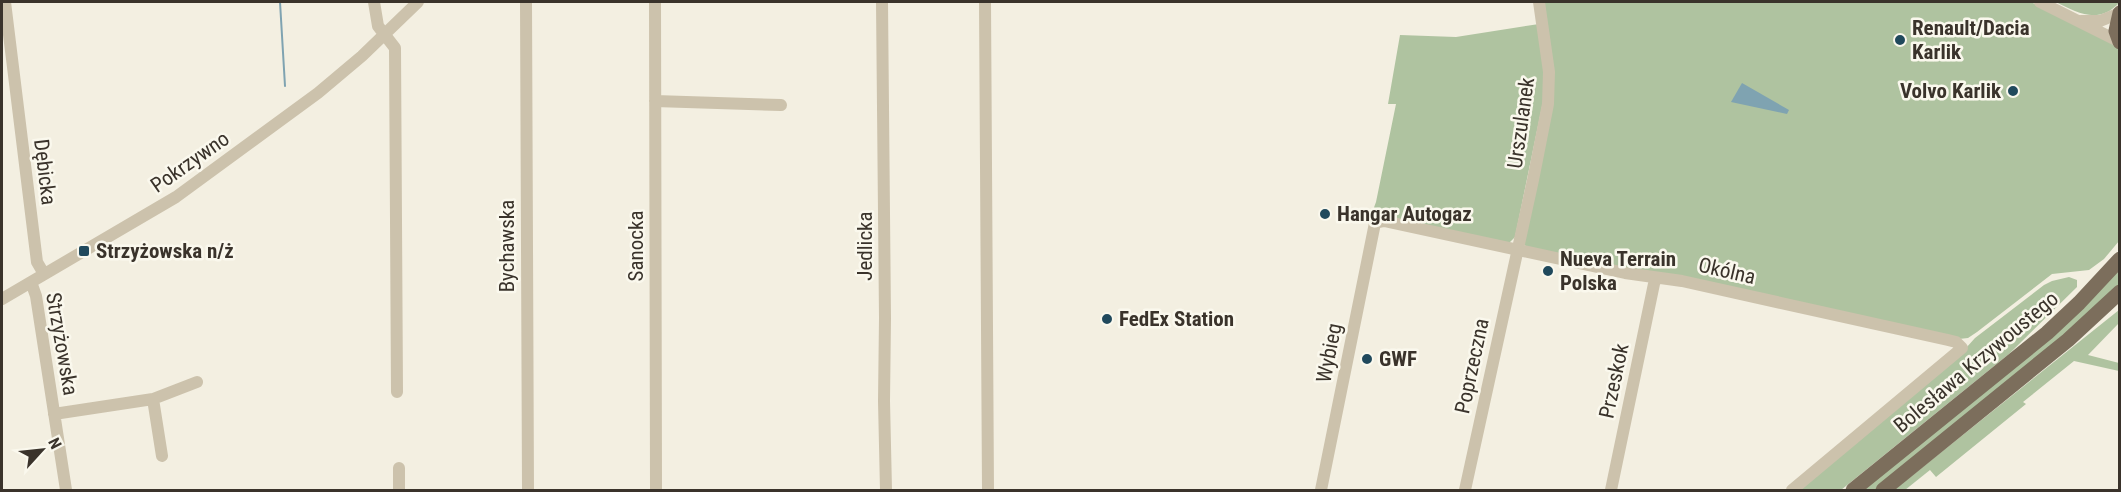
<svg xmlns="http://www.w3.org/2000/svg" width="2121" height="492" font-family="'Roboto Condensed',sans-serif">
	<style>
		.green { fill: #afc3a0 }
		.water { fill: #7fa3b1 }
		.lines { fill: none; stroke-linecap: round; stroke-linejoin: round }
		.stream { stroke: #7fa3b1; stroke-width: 2 }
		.minor { stroke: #ccc2ac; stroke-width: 12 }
		.major { stroke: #7c6e5c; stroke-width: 15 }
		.poi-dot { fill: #20495c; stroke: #faf8ed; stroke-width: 2 }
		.labels { text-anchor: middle; stroke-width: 5; stroke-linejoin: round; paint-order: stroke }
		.poi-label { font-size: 21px; font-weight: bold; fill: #3a332b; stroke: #faf8ed; text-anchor: start }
		.street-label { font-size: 21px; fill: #3a332b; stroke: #faf8ed }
	</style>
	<rect width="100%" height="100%" fill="#f3efe1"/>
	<path class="green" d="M1542,2H2031L2119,47V241L2104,259L2089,270L2052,274L1977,332L1968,338L1959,339L1543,255L1524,245L1551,110Z
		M2056,2H2120C2099,25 2078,13 2056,2Z
		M1539,24L1546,87L1515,237L1509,243L1369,221L1376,202L1396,104H1388L1400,35L1456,37Z
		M2119,268V284L2069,333L1875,490H1861Z
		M2069,277L2077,280V287L2009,354L1841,490H1798L1966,348L1975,338L2044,285L2052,281Z
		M2119,310V323L2088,355L2119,363V371L2074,361L2023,402L2026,404L1936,477L1930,470L1905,490H1894Z"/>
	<path class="water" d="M1742,83L1789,110L1787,114L1731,102Z"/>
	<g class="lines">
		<path class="stream" d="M280,2L285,86"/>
		<path class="minor" d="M5,2L37,262L44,274
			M374,2L378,26L395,48L397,392
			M526,2L528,490
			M655,2L656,490
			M882,2L885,318L884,401L886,490
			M985,2L988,490
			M2040,2L2118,41L2120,40
			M2081,21H2100L2120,13
			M655,101L781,105
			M31,282L36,296L66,490
			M2,299L176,197L318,93L362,56L418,2
			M153,399L162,456
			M54,414L153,399L197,382
			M399,468V490
			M1321,490L1375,223L1384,221L1625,273L1682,281L1948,340L1956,342L1962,348L1792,490
			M1465,490L1533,180L1548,104L1549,72L1539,2
			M1611,490L1655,279"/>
		<path class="major" d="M2120,13L2116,31L2120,42
			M1853,490L2047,333L2079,303L2120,259
			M1883,490L2068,340L2120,292"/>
	</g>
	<g class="poi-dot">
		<circle cx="1900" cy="40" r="6"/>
		<circle cx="2013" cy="91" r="6"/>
		<circle cx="1325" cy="214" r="6"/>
		<rect x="78" y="245" width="12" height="12" rx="3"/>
		<circle cx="1548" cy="271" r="6"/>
		<circle cx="1107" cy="319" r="6"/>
		<circle cx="1367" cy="359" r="6"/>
	</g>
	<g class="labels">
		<g class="poi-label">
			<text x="1912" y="35">Renault/Dacia<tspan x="1912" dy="24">Karlik</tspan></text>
			<text x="2001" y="98" text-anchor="end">Volvo Karlik</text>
			<text x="1337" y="221">Hangar Autogaz</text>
			<text x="96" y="258">Strzyżowska n/ż</text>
			<text x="1560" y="266">Nueva Terrain<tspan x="1560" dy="24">Polska</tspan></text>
			<text x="1119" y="326">FedEx Station</text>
			<text x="1379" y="366">GWF</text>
		</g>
		<g class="street-label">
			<text transform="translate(1521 123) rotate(-82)" y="7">Urszulanek</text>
			<text transform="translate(190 162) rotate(-35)" y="7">Pokrzywno</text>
			<text transform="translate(45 172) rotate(83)" y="7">Dębicka</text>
			<text transform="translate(507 246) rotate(-90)" y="7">Bychawska</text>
			<text transform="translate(636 246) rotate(-90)" y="7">Sanocka</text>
			<text transform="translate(865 246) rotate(-90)" y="7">Jedlicka</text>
			<text transform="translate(1727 271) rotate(13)" y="7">Okólna</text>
			<text transform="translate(62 344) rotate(80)" y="7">Strzyżowska</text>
			<text transform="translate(1329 353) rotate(-79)" y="7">Wybieg</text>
			<text transform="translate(1976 362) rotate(-40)" y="7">Bolesława Krzywoustego</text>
			<text transform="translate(1472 366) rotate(-78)" y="7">Poprzeczna</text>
			<text transform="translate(1614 381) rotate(-78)" y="7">Przeskok</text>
		</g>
	</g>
	<rect width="2121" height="492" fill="none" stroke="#3a332b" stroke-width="6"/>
	<g transform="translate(42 450) rotate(63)" stroke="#faf8ed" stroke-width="4.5" paint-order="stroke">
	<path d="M0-4.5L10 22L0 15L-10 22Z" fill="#3a332b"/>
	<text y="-9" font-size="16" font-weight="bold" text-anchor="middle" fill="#3a332b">N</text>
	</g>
</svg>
